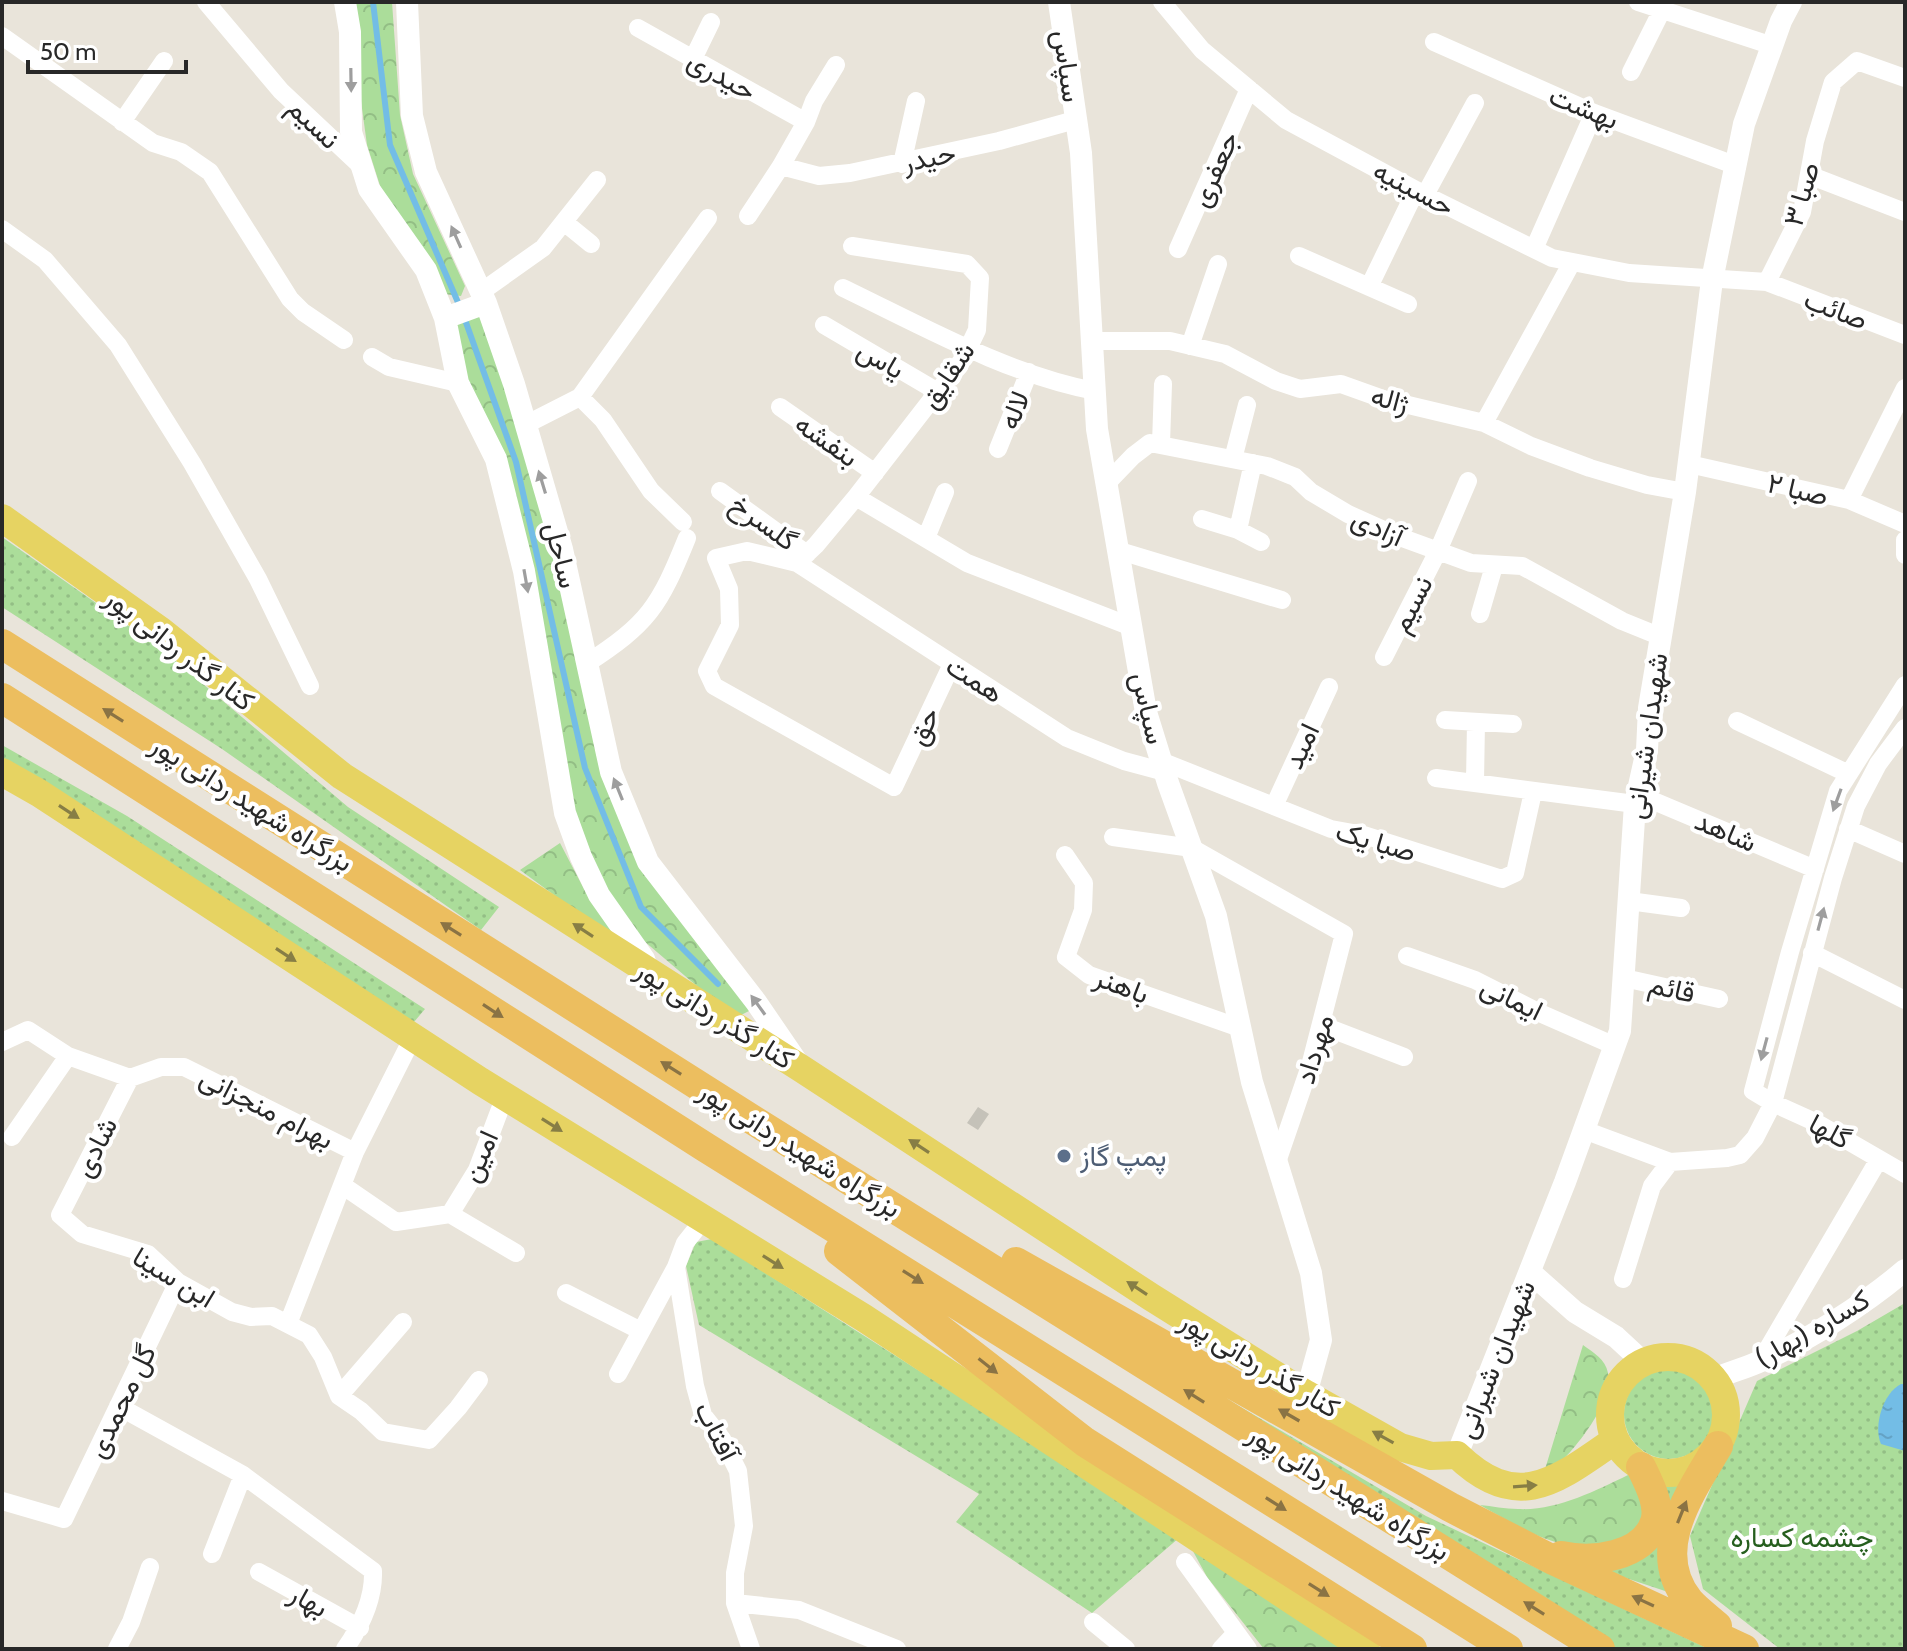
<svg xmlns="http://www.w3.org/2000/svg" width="1907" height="1651" font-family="Cabin,Vazirmatn,sans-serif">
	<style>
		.green { fill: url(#green-dots) }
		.forest { fill: url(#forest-crowns) }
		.water { fill: url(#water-ripples) }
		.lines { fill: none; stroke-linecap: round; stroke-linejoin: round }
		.stream { stroke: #73bde6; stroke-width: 6 }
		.building { fill: #c5c2b9 }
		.minor { stroke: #fff; stroke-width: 18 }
		.tertiary { stroke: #fff; stroke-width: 22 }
		.primary { stroke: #e6d362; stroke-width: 28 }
		.trunk { stroke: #ecbe5f; stroke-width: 30 }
		.oneway { fill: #9e9e9e }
		.oneway2 { fill: #8a7344 }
		.oneway3 { fill: #877e45 }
		.service-dot { fill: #5c6f8a; stroke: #fff; stroke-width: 3 }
		.labels { text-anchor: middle; stroke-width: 8; stroke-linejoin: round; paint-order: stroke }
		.street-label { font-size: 28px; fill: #282828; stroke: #fff }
		.service-label { font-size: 28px; fill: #4e5e75; stroke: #fff; text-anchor: start }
		.park-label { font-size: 28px; fill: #265f1e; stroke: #fff }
	</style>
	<defs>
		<pattern id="green-dots" width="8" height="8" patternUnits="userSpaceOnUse" patternTransform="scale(2)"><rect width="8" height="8" fill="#abdd9a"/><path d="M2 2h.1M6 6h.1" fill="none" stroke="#93be85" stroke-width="1.8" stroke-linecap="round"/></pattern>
		<pattern id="forest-crowns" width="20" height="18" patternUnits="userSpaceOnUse" patternTransform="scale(2)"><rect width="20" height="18" fill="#abdd9a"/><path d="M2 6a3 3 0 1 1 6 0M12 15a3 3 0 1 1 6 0" fill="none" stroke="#93be85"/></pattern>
		<pattern id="water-ripples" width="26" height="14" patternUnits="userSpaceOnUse" patternTransform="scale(2)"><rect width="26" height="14" fill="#73bde6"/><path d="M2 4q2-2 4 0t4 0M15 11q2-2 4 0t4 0" fill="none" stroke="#64a2c5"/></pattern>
	</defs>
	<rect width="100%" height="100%" fill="#e9e4da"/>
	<path class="green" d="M2,537L163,650L348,807L499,907L481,930L222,749L2,607Z
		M2,745L127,816L425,1009L414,1022L2,761Z
		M712,1239L1180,1537L1092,1613L956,1522L979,1494L699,1325L686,1266L696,1242Z
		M1905,1303V1649H1780L1703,1589L1690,1536L1757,1381L1857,1331Z
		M1130,1342L1426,1516L1709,1649H1613Z
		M1624 1414a45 45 0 1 1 90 0a45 45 0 1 1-90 0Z
		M1700,1469L1671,1593L1584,1564L1654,1478H1675Z"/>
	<path class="forest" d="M355,2H392L400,115L413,174L465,286L461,296L444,294L382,192L367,145L361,101Z
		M484,314L537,477L603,769L751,1010L741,1015L698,987L644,941L604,893L574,822L529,571L463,382L452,324Z
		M560,843L584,889L622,945L520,870Z
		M1583,1345C1594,1353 1605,1359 1608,1373C1614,1406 1566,1461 1542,1479Z
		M1628,1475L1639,1479L1643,1530C1576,1564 1540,1539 1480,1505C1492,1506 1505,1509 1518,1509C1556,1511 1595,1491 1628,1475Z
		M1188,1542L1348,1649H1264L1207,1577Z"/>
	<path class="water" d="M1901,1384H1905V1451L1881,1444C1873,1426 1883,1393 1901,1384Z"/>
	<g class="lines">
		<path class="stream" d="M373,2L390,145L460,307
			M464,317L516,462L585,768L641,907L718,984"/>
	</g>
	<path class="building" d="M978,1107L989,1114L978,1130L967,1123Z"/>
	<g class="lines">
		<path class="minor" d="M206,2L281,91L363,168
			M1162,2L1202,50L1286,120L1425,195L1552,258L1629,273L1767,282L1802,212L1815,141L1833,82L1857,61L1905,78
			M1638,2L1773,46
			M638,28L806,122
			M2,36L153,143L181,152L210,172L290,299L303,312L344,340
			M1434,42L1594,113L1737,166
			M693,59L711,22
			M1631,72L1662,10
			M122,122L164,61
			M902,164L916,101
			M781,166L819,176L850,173L999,141L1075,120
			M1809,175L1905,212
			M1425,195L1475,103
			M748,216L781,166L806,122L814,101L836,65
			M564,222L591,244
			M2,229L45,260L118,345L192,463L258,579L310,686
			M1178,249L1249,89
			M1534,249L1594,113
			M1299,256L1408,304
			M1767,282L1905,335
			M1369,287L1416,190
			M843,288C922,326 1009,375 1095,391
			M481,292L543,248L597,180
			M824,325L938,392
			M1091,341H1170L1225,354L1276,381L1300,389L1341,384L1383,399L1484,423L1531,446L1590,468L1647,485L1685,492
			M1190,346L1218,264
			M372,357L389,367L458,383
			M780,407L875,473
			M1484,423L1571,264
			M525,425L580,397
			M1161,444L1163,384
			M998,449L1029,372
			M1233,459L1247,405
			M1689,464L1849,500L1905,524
			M1107,483L1133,456L1150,443L1267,466L1295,477L1311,492L1348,514L1397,536L1471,563L1522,566L1622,621L1659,636
			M720,491L807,554
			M856,497L967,563L1132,627
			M1849,500L1905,388
			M1202,519L1238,530L1261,542
			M683,522L651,491L603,420L580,397L708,218
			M1238,530L1253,463
			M926,538L945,492
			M1905,540V555
			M1120,551L1282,600
			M797,563L816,545L856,497L963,359L977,330L980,278L967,264L852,246
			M1480,614L1494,566
			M1384,657L1438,551L1468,481
			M586,664C649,623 659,607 687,538
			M952,664L894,787L714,686L707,671L730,625L729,589L716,558L747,551L797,563L1067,738L1124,761L1165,772
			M1905,685L1838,791L1790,952L1753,1091L1773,1103L1817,1123L1905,1174
			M1445,720L1513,724
			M1737,721L1849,774
			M1161,761L1331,829L1364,835L1502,879L1515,873L1533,792
			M1436,778L1635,804
			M1475,782L1476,722
			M1637,794L1815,869
			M1274,806L1329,687
			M1848,829L1905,854
			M1113,837L1192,848L1344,934L1310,1066L1277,1162
			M1065,855L1084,883L1083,910L1066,957L1089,975L1240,1028
			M1629,901L1681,908
			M1812,953L1905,1000
			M1407,956L1475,980L1542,1014L1615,1046
			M1624,978L1719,999
			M1321,1025L1404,1057
			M2,1042L28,1030L68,1056L130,1078L161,1067H184L355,1152
			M130,1078L60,1215L82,1234L148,1254L178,1282L232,1312L251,1317L272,1316L309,1335L323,1357L339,1396L361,1411L383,1432L429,1440L458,1408L479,1380
			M1584,1130L1670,1162L1727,1158L1740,1155L1755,1138L1773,1103L1833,878L1856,806L1878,764L1905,728
			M12,1137L68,1056
			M342,1185L396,1222L450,1214L477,1170L505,1096
			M450,1214L516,1253
			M704,1219L685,1243L676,1267L695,1386L703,1415L722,1439L738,1471L744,1526L735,1573V1603L751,1649
			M1623,1279L1652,1186L1670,1162
			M566,1293L639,1330
			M288,1324L355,1152L413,1037
			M1760,1362L1879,1159
			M618,1374L676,1267
			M339,1396L403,1322
			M118,1406L243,1475L373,1571C374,1600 361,1626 345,1649
			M2,1501L64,1519L178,1282
			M212,1554L243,1475
			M1185,1562L1248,1649
			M259,1572L360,1628
			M735,1603L799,1610L897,1649
			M1093,1622L1126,1649
			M117,1649L131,1622L150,1567
			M1221,1649L1236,1633"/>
		<path class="tertiary" d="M345,2L350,32L351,132L369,189L426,270L445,318L458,383L496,459L524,571L565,813L581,857L599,895L644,959L648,971
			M407,2L412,116L426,172L486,303L514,384L562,549L611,772L648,862L756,1002L797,1062
			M1059,2L1081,153L1097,429L1146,712L1168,783L1216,916L1252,1082L1311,1273L1321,1340L1306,1394
			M445,318L486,303
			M1530,1272L1575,1312L1616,1337L1643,1362
			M1714,1379C1730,1372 1746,1368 1761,1361C1808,1341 1866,1303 1905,1270
			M1457,1455L1565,1182L1620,1031L1635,804L1647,750L1649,708L1685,492L1712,280L1744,124L1781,21L1791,2"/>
		<path class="primary" d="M2,518L161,631L342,776L802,1069L1151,1297L1306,1394L1400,1447L1431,1456L1457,1455C1518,1514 1557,1480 1615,1440
			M2,772L39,793L480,1081L864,1318L1366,1649
			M1610 1415a58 58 0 1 1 116 0a58 58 0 1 1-116 0Z"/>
		<path class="trunk" d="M2,644L737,1110L1600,1649
			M2,698L705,1147L1508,1649
			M839,1251L1085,1442L1412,1649
			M1016,1262L1450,1507L1553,1560L1744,1649
			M1561,1556C1592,1563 1644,1557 1655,1522C1661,1505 1648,1482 1641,1467
			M1717,1626C1708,1618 1697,1610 1689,1601C1648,1550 1691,1492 1718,1446"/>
	</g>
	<defs><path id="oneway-solid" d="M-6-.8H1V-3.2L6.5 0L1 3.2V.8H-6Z" transform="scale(2)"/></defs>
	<g class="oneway">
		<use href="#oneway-solid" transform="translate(351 80) rotate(89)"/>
		<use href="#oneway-solid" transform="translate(456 237) rotate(-114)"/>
		<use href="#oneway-solid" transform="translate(542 482) rotate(-107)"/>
		<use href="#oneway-solid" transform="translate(526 581) rotate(80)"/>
		<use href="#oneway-solid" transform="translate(618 789) rotate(-112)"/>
		<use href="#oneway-solid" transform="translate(1837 800) rotate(110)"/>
		<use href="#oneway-solid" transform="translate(1821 919) rotate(-75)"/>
		<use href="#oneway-solid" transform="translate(758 1005) rotate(-126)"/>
		<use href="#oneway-solid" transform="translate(1764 1049) rotate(105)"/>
	</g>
	<g class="oneway2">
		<use href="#oneway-solid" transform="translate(113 715) rotate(-148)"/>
		<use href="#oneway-solid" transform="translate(451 929) rotate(-148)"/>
		<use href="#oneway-solid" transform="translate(493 1011) rotate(33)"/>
		<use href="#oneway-solid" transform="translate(671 1068) rotate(-148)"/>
		<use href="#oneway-solid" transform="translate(913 1277) rotate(32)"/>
		<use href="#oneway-solid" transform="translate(988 1366) rotate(38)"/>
		<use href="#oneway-solid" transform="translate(1194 1396) rotate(-148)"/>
		<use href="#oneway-solid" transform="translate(1289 1415) rotate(-150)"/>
		<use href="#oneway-solid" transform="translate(1276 1504) rotate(32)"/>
		<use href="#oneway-solid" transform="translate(1682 1512) rotate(-68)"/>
		<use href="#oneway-solid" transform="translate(1319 1590) rotate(32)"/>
		<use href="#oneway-solid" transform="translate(1643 1601) rotate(-155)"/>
		<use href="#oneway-solid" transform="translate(1534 1608) rotate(-148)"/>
	</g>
	<g class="oneway3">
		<use href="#oneway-solid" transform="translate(69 812) rotate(33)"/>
		<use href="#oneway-solid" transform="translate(583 930) rotate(-147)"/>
		<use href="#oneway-solid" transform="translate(286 955) rotate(33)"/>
		<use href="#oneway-solid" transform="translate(552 1125) rotate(32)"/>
		<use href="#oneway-solid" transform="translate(919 1146) rotate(-147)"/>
		<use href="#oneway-solid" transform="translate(773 1262) rotate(32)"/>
		<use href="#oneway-solid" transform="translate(1137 1288) rotate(-147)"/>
		<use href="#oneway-solid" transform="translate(1383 1437) rotate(-151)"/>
		<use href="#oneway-solid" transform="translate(1525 1486) rotate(-4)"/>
	</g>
	<circle class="service-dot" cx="1064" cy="1156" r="8"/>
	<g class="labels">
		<g class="street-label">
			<text transform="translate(1068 66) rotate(82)" y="10">سپاس</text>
			<text transform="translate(722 75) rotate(29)" y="10">حیدری</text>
			<text transform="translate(1584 107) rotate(22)" y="10">بهشت</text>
			<text transform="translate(314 123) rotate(43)" y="10">نسیم</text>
			<text transform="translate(929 157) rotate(-12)" y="10">حیدر</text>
			<text transform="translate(1214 169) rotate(-66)" y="10">جعفری</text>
			<text transform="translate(1414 188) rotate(28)" y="10">حسینیه</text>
			<text transform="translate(1801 194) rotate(-74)" y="10">صبا ۳</text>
			<text transform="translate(1836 309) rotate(21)" y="10">صائب</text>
			<text transform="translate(881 359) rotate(30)" y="10">یاس</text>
			<text transform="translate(947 375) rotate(-56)" y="10">شقایق</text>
			<text transform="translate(1390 399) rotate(15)" y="10">ژاله</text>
			<text transform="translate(1014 410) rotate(-68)" y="10">لاله</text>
			<text transform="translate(827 440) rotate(35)" y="10">بنفشه</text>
			<text transform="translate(1798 489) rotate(13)" y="10">صبا ۲</text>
			<text transform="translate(764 522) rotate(36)" y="10">گلسرخ</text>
			<text transform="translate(1378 527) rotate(24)" y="10">آزادی</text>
			<text transform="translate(562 555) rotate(76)" y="10">ساحل</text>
			<text transform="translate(1411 604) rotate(-63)" y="10">نسیم</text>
			<text transform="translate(180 649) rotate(38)" y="10">کنار گذر ردانی پور</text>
			<text transform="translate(975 679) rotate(33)" y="10">همت</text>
			<text transform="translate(1149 708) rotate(77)" y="10">سپاس</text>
			<text transform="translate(923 726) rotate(-65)" y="10">حق</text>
			<text transform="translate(1646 736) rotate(-82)" y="10">شهیدان شیرانی</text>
			<text transform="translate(1301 746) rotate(-65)" y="10">امید</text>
			<text transform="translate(252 803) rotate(32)" y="10">بزرگراه شهید ردانی پور</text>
			<text transform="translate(1726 831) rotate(23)" y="10">شاهد</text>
			<text transform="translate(1376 841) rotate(16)" y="10">صبا یک</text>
			<text transform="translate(1122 985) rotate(21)" y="10">باهنر</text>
			<text transform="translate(1672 988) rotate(13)" y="10">قائم</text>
			<text transform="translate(1512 998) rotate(26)" y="10">ایمانی</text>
			<text transform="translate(715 1014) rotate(32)" y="10">کنار گذر ردانی پور</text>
			<text transform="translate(1314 1049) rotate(-73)" y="10">مهرداد</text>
			<text transform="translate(267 1108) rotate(27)" y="10">بهرام منجزانی</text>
			<text transform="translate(1830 1131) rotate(28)" y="10">گلها</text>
			<text transform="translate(95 1147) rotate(-63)" y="10">شادی</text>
			<text transform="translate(800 1149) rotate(32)" y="10">بزرگراه شهید ردانی پور</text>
			<text transform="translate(479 1156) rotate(-66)" y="10">امین</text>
			<text transform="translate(174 1277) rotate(31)" y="10">ابن سینا</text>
			<text transform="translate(1812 1328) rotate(-30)" y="10">کساره (بهار)</text>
			<text transform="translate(1495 1359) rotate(-68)" y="10">شهیدان شیرانی</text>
			<text transform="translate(1260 1364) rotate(31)" y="10">کنار گذر ردانی پور</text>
			<text transform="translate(121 1401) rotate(-64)" y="10">گل محمدی</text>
			<text transform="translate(717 1431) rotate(63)" y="10">آفتاب</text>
			<text transform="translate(1349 1492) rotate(32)" y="10">بزرگراه شهید ردانی پور</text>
			<text transform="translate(309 1600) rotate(29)" y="10">بهار</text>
		</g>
		<g class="service-label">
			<text x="1080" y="1166">پمپ گاز</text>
		</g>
		<g class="park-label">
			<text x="1802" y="1547">چشمه کساره</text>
		</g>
	</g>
	<rect width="1907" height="1651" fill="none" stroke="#282828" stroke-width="8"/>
	<path d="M28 60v12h158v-12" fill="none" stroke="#282828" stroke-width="4"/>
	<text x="40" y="60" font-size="24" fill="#282828" stroke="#ffffff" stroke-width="6" paint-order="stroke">50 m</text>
</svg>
